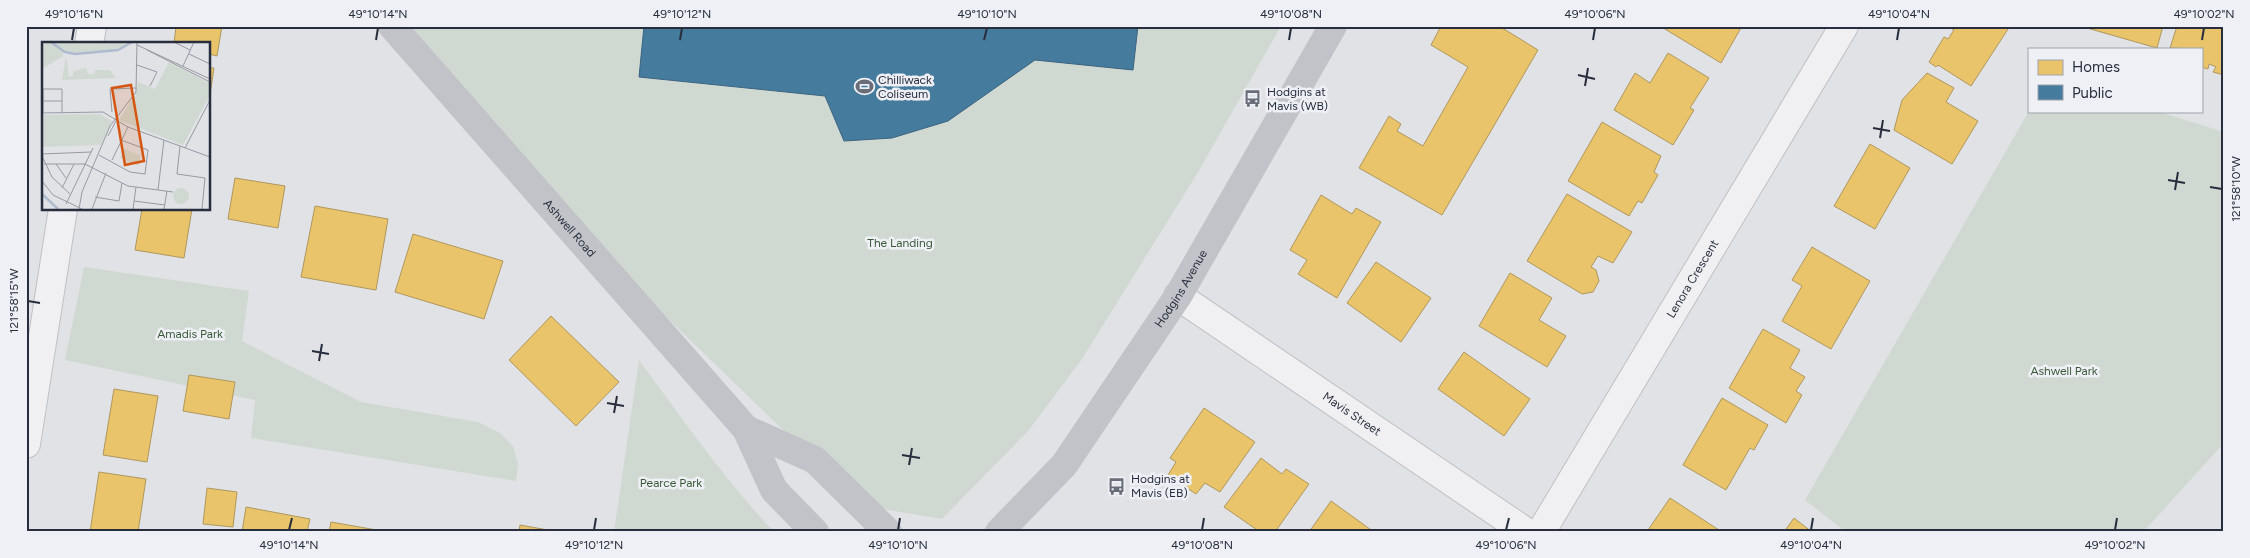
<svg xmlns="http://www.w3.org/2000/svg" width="2250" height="558" font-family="Figtree,sans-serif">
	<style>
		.green { fill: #d0d9d1 }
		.homes { fill: #e9c46a; stroke: #af975d }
		.public { fill: #457b9d; stroke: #3c6480 }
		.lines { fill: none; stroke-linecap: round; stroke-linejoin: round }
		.street-casing { stroke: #bfc0c4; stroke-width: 30 }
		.street { stroke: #f0f0f2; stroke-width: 28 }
		.secondary { stroke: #c2c3c8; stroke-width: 28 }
		.ticks { fill: none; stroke: #282e3e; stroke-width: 2 }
		.labels { text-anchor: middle; stroke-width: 5; stroke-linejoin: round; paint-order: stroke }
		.poi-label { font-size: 12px; fill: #282e3e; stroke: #eef0f5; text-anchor: start }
		.street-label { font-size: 12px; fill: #282e3e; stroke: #eef0f5 }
		.park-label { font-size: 12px; fill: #385a36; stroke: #eef0f5 }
		.inset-river { fill: none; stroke: #afbcd0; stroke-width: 2.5 }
		.inset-road { fill: none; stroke: #979aa3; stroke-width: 1 }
		.view { fill: #d55511; fill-opacity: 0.15; stroke: #d55511; stroke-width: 2.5 }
		.inset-edge { fill: none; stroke: #282e3e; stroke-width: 2.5 }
		.neatline { fill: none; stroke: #282e3e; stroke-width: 2 }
		.ticks-label { font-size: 12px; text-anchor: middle; fill: #282e3e }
	</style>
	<rect width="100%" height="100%" fill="#e1e2e6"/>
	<path class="green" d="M404,26H1281L1197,174L1082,359L1029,430L942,519L877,508L780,427L630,282Z
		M2029,111H2157L2224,132V443L2143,532H1846L1805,500Z
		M84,267L249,291L242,341L361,402L478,422L500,433L513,446L518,464L516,481L251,438L255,400L65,360Z
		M639,360C682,418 724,479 774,532H614Z"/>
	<path class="homes" d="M176,26H222L217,56L209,54V44H174Z
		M1441,26H1499L1538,50L1442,215L1359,168L1389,116L1401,124L1397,131L1423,146L1468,67L1431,45Z
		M1660,26H1742L1721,63Z
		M1947,26H2010L1971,86L1938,65L1936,67L1929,62L1944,37L1948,39L1954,30Z
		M2080,26H2163L2157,48Z
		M2177,26H2224V75L2213,72L2216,67L2209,64L2208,69L2201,67V49L2170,48Z
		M1668,53L1709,78L1690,108L1694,110L1673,145L1614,110L1635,73L1650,83Z
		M209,68H214L209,101Z
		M1927,73L1954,88L1946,102L1978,121L1952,164L1894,130L1902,100Z
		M1602,122L1661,156L1654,172L1658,175L1642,203L1638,201L1629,216L1568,181Z
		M1870,144L1910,168L1875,229L1834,206Z
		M235,178L285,186L278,228L228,219Z
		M1567,194L1632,232L1613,263L1598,256L1591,267L1596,270L1599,281L1593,292L1582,294L1527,261Z
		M1321,195L1352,214L1356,208L1381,222L1337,298L1298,274L1307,260L1290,250Z
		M315,206L388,219L376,290L301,277Z
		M142,209H192L184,258L135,250Z
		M413,234L503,261L484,319L395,292Z
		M1812,247L1870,281L1831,349L1782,321L1802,286L1792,280Z
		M1376,262L1431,298L1401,342L1347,303Z
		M1510,273L1552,298L1539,320L1566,336L1547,367L1479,326Z
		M551,316L619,382L576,426L509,360Z
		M1763,329L1800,350L1790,368L1805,377L1796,391L1802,395L1786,423L1729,388Z
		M1464,352L1530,399L1504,436L1438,389Z
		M189,375L235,382L229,419L183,411Z
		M114,389L158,396L147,462L103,455Z
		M1722,398L1768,425L1754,450L1750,448L1726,490L1683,465Z
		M1204,408L1255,442L1220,492L1205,483L1196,494L1168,475L1176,462L1170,458Z
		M1261,458L1282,474L1286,469L1309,484L1275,532H1260L1224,507Z
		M99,472L146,479L138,532H90Z
		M207,488L237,492L233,527L203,524Z
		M1670,498L1722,532H1651L1648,530Z
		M1331,501L1374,532H1309Z
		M246,507L310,519L307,532H242Z
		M1794,518L1812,532H1784Z
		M331,522L388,532H329Z
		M520,525L559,532H519Z"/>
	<path class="public" d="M644,26H1138L1133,70L1035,60L948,121L892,138L844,141L825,96L639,77Z"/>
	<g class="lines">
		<defs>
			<g id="street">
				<path d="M89,44L92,26"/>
				<path id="s1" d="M1178,296L1526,532"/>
				<path d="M26,444L63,209"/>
				<path id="s2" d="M1541,532L1844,26"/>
			</g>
		</defs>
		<use href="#street" class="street-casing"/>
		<use href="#street" class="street"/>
		<g class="secondary">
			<path id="s3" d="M392,26L746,429L774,490L815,532"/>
			<path d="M746,429L815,460L888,532"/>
			<path id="s4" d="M999,532L1064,465L1178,296L1333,26"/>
		</g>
	</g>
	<path class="ticks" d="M72,40L74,28M376,40L378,28M680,40L682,28M984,40L987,28M1289,40L1291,28M1593,40L1595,28M1897,40L1899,28M2202,40L2204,28M1578,75L1595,79M1585,86L1588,68M1873,128L1890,131M1880,138L1883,120M2168,180L2185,183M2210,187L2222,189M2175,190L2178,172M28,301L40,303M312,351L329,354M319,361L322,344M607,403L624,406M614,413L617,396M902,455L920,458M909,465L912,448M289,530L292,518M594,530L596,518M898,530L900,518M1202,530L1204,518M1506,530L1509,518M1811,530L1813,518M2115,530L2117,518"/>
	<defs>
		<symbol id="stadium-bare" viewBox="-9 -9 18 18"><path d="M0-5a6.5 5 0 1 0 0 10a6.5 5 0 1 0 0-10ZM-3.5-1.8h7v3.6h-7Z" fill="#696d79" stroke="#eef0f5" stroke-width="2.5" paint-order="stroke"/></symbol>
		<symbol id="bus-bare" viewBox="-9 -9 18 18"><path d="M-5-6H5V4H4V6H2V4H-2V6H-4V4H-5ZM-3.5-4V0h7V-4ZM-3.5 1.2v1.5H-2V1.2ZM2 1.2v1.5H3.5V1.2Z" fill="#696d79" stroke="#eef0f5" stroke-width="2.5" paint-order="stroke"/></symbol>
	</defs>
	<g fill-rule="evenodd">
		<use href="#stadium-bare" x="852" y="74" width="25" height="25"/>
		<use href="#bus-bare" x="1240" y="86" width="25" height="25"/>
		<use href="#bus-bare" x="1104" y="474" width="25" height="25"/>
	</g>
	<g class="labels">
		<g class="poi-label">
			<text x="878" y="84">Chilliwack<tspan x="878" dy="14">Coliseum</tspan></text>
			<text x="1267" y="96">Hodgins at<tspan x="1267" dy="14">Mavis (WB)</tspan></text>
			<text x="1131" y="483">Hodgins at<tspan x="1131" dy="14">Mavis (EB)</tspan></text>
		</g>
		<g class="street-label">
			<text dy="4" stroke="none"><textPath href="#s3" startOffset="269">Ashwell Road</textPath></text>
			<text dy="4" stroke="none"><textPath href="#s2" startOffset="295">Lenora Crescent</textPath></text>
			<text dy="4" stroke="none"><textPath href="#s4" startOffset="305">Hodgins Avenue</textPath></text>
			<text dy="4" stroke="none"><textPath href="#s1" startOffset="210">Mavis Street</textPath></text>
		</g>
		<g class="park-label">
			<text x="900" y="247">The Landing</text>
			<text x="190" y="338">Amadis Park</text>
			<text x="2064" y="375">Ashwell Park</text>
			<text x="671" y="487">Pearce Park</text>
		</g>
	</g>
	<g transform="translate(42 42)">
		<rect width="168" height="168" fill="#e1e2e6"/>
		<path d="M0,0H86L74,8L46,12L21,10V14L0,27ZM24,14L27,35L31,34V29L44,26L46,32H52L53,28H68L74,36L20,38ZM127,20L167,41V55L141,103L77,78L94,51L96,40L113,47ZM58,72L70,79L59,103L0,105V73ZM82,107L98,113L97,124L78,116ZM131 154a8 8 0 1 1 16 0a8 8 0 1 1-16 0Z" fill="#d0d9d1"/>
		<path class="inset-river" d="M9,0L23,10L33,12L76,8L90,0M0,152L16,167"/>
		<path class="inset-road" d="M132,0L148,8M95,3L168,37M105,8L168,40M147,12L168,22M95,23L115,30L108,44M141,24L152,0M1,59H20M70,70L68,47L94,46M0,71L61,70L86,85L168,115M1,71V47H20V71M66,94L75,77M138,104L135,132L163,136L160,167M143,106L168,58M0,112L49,110M57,113L88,130L103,132L106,108L79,98M0,114L10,135L28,152M70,118L86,85M2,122H43L86,144L131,150M14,122L24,136M0,139L11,153L40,167M20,146L32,122M116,148L122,98M53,155L77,159L80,141M92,159L123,163M24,162L51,106M37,167L40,150L68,84L94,50L95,0M50,167L64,131M91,167L94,145M122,167L125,149"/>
		<path class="view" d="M89,43L102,119L83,123L70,46Z"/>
		<rect width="168" height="168" class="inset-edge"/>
	</g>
	<rect width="2250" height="558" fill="none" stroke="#eef0f5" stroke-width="55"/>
	<rect x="2028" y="48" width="175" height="65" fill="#eef0f5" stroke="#9fa2ac"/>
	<rect x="2038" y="60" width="25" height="15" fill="#e9c46a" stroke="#9fa2ac"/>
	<text x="2072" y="72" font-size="15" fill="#282e3e">Homes</text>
	<rect x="2038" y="85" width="25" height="15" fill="#457b9d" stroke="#9fa2ac"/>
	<text x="2072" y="98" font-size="15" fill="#282e3e">Public</text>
	<rect x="28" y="28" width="2194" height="502" class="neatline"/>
	<g class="ticks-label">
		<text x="74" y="18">49°10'16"N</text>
		<text x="378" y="18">49°10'14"N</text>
		<text x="682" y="18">49°10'12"N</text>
		<text x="987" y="18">49°10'10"N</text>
		<text x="1291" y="18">49°10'08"N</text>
		<text x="1595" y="18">49°10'06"N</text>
		<text x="1899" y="18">49°10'04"N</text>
		<text x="2204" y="18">49°10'02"N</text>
		<text transform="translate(2236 189) rotate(-90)" y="4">121°58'10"W</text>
		<text transform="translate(14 301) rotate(-90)" y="4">121°58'15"W</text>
		<text x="289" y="549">49°10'14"N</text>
		<text x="594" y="549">49°10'12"N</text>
		<text x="898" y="549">49°10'10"N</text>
		<text x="1202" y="549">49°10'08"N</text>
		<text x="1506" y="549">49°10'06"N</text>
		<text x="1811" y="549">49°10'04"N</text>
		<text x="2115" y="549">49°10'02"N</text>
	</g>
</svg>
